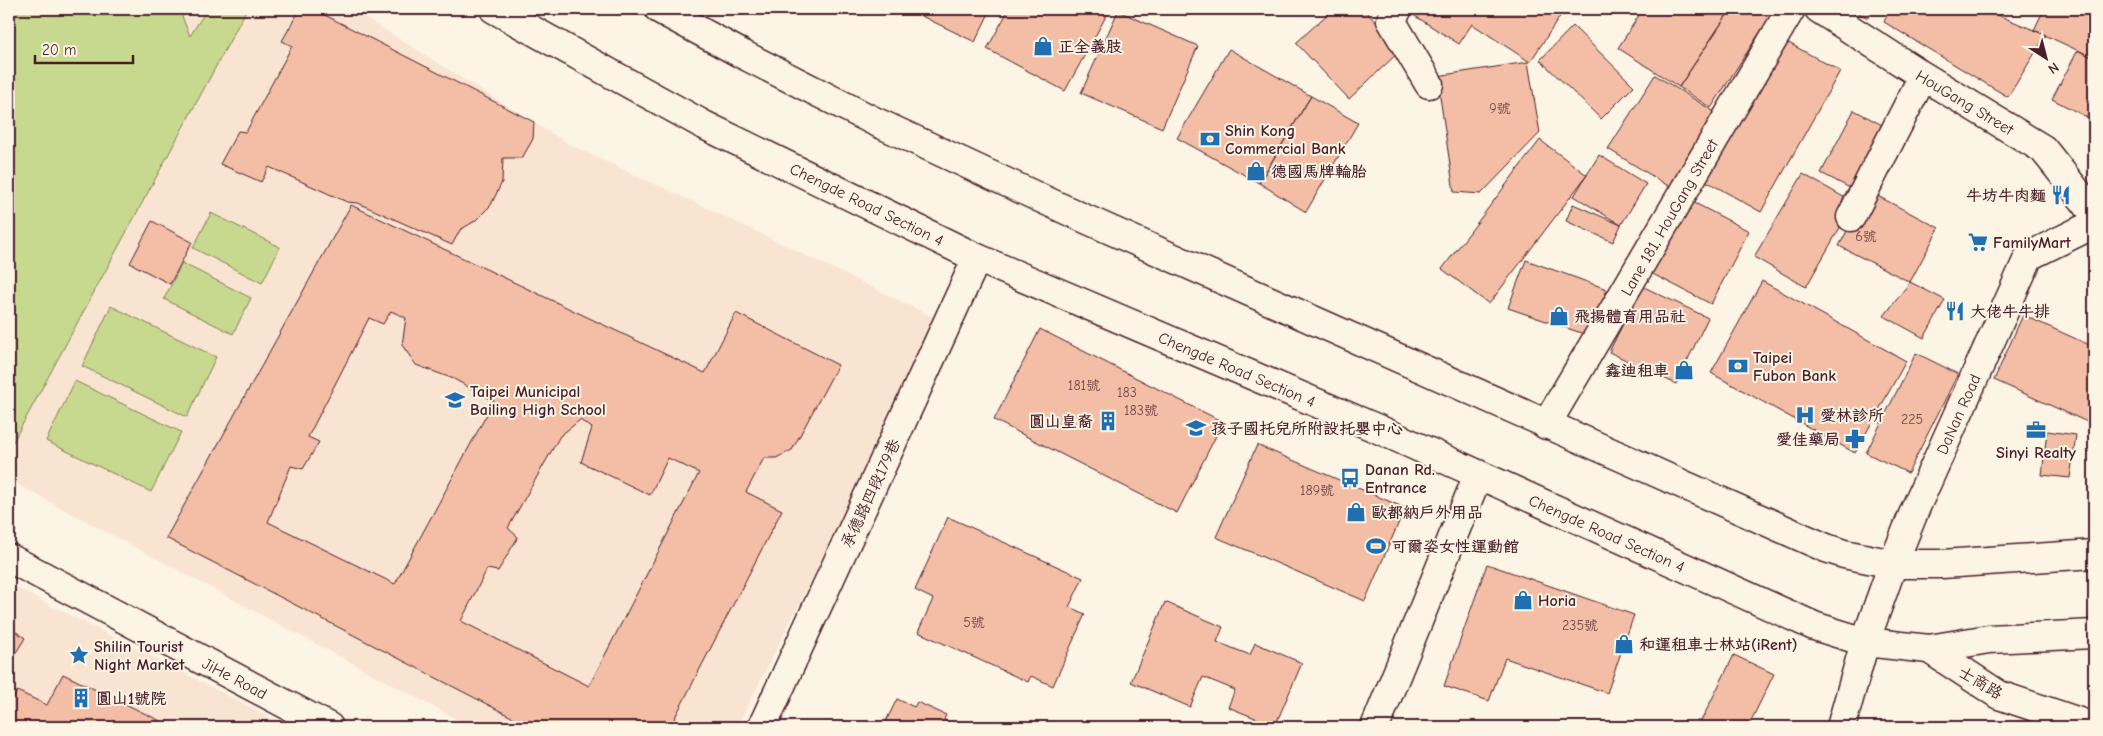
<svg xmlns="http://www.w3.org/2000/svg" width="2103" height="736" font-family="'Comic Neue','LXGW WenKai TC',sans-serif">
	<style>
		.built { fill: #f9e4d2 }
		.green { fill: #c6d98e; stroke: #887c5c }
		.building { fill: #f3bea5; stroke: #4a1f2b; fill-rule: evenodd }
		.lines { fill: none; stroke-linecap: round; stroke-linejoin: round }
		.street-casing { stroke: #4a1f2b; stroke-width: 31 }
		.secondary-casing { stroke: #4a1f2b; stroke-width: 31 }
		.street { stroke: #fcf5e5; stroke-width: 28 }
		.secondary { stroke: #fcf5e5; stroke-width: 28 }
		.labels { text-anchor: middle; stroke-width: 4; stroke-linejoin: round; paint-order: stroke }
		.number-label { font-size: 14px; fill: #74474a }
		.poi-label { font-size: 16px; font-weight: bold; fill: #4a1f2b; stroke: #fcf5e5; text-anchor: start }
		.street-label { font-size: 16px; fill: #4a1f2b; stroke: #fcf5e5 }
	</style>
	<rect width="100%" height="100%" fill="#fcf5e5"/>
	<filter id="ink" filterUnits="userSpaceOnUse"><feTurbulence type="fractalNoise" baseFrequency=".02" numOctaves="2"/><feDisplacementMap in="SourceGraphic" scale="10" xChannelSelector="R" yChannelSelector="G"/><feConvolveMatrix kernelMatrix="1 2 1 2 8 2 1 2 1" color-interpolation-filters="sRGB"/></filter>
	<g filter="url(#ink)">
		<path class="built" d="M9,9H351L572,146L724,216L942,321L737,727H471L9,480Z
			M9,584L290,727H9Z"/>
		<path class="green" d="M12,9H179L190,36L207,9H247L13,442L9,440V14Z
			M211,213L280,247L262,283L193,248Z
			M182,263L251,298L233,334L164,299Z
			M111,306L216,357L187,417L82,366Z
			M75,381L181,432L151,492L46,441Z"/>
		<path class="building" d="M300,9H313L534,122L533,139L522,158H503L502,182L491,205L475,221L460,230L452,245L358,203L347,202L269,167L261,182L220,164L238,131L246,132L292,46L282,41Z
			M907,9H991L975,42Z
			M1009,9H1110L1065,91L987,49Z
			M1333,9H1363L1402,49L1349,99L1296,43Z
			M1404,9H1565L1530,62L1472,24L1459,44Z
			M1643,9H1731L1679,87L1618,48Z
			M1731,9H1775L1711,108L1679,87Z
			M1850,9H1873L1868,18Z
			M1890,9H1983L2046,35L2008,97L1884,22Z
			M1984,9H1999L1996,15Z
			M2044,9H2094V58L2034,30Z
			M1118,11L1198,46L1162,128L1081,93Z
			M1573,26L1634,86L1601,119L1540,60Z
			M1785,41L1840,71L1761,212L1706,181Z
			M1229,49L1311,96L1259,183L1177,138Z
			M2078,50L2094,58V121L2052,99Z
			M1528,62L1540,133L1481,194L1454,192L1437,76Z
			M1655,75L1726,119L1680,193L1608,149Z
			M1311,96L1358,123L1306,212L1259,183Z
			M1854,110L1884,126L1852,189L1821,173Z
			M1540,140L1587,175L1489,304L1442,269Z
			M1599,155L1646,184L1621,225L1574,196Z
			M1803,174L1854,203L1806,287L1754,257Z
			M1868,191L1939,228L1910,282L1839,246Z
			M1683,197L1749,231L1711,304L1645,270Z
			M1573,204L1621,225L1613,242L1566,221Z
			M351,205L705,373L736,313L838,365L792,450L776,458H764L746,492L782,510L670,727H531L166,538ZM391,311L406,318L402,345L416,365L454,379L494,401L395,584L268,522L291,466L303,469L319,442L308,437L369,318L383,324ZM580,420L592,428L581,462L650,495L668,458L699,473L589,686L461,621L487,569L498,571L518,537L508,528L560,436Z
			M152,221L192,242L170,284L130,263Z
			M1526,260L1607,289L1590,336L1508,308Z
			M1762,281L1906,361L1855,453L1711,373Z
			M1910,282L1945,300L1924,338L1884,316Z
			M1642,286L1708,318L1676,384L1609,352Z
			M2023,315L2094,347V425L1994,380Z
			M1040,329L1223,422L1177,513L994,420Z
			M1916,353L1958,374L1908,473L1866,453Z
			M2047,431L2076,435L2070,478L2042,475Z
			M1257,445L1405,508L1365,601L1216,537Z
			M948,517L1083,578L1069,607L1085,614L1053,686L1031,676L1028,682L918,632L933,599L915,590Z
			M1487,564L1634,615L1607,693L1505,658L1489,701L1444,686Z
			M1165,602L1223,627L1217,642L1250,655L1255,643L1302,663L1275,726L1228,707L1235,690L1203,677L1190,707L1131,682Z
			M9,627L25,638L9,664Z
			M1734,655L1774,674L1748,727H1698Z
			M63,674L173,727H9V707L17,691L47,705Z
			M897,699L914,707L917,702L946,715L944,720L959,727H883Z"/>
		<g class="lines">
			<defs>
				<path id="street" d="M1398,9L1391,20L1429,84
					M1819,9L1923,76L2043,149L2094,213
					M1851,217L1923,76
					M1546,425L1791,9
					M1929,649L1999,695L2094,727
					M762,727L977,258
					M1375,727L1478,475
					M1841,727L1865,642L1893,564L1916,507L2029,256L2094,224"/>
				<path id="secondary" d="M494,9L704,125L977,258L1378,429L1814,626L1865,642L1929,649L1989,639L2094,634
					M659,9L742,54L872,120L1079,216L1826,548L1844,554L1893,564H1942L2094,554
					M9,558L329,727"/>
			</defs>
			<use href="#street" class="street-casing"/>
			<use href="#secondary" class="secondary-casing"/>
			<use href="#street" class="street"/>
			<use href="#secondary" class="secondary"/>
		</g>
	</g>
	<defs>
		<symbol id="shop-bare" viewBox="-9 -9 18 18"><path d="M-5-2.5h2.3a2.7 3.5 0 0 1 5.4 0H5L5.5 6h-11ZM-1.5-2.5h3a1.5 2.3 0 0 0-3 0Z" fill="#1f6fb2" stroke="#fcf5e5" stroke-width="2.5" paint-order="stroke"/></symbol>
		<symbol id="bank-bare" viewBox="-9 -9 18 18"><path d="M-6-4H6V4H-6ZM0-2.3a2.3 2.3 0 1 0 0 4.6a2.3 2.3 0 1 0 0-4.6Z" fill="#1f6fb2" stroke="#fcf5e5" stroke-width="2.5" paint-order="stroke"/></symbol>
		<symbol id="restaurant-bare" viewBox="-9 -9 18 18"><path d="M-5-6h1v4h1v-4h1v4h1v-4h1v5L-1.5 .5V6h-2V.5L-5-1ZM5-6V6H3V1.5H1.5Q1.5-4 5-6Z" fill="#1f6fb2" stroke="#fcf5e5" stroke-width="2.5" paint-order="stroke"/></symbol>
		<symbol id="supermarket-bare" viewBox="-9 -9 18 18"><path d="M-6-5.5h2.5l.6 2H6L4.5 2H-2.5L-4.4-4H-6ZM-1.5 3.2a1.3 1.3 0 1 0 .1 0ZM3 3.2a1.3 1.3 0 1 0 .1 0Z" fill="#1f6fb2" stroke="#fcf5e5" stroke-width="2.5" paint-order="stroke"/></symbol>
		<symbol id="school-bare" viewBox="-9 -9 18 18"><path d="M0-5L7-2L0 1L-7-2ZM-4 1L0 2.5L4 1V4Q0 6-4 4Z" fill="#1f6fb2" stroke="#fcf5e5" stroke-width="2.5" paint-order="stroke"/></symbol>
		<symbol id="hospital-bare" viewBox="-9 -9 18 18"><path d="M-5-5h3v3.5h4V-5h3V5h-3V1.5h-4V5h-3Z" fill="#1f6fb2" stroke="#fcf5e5" stroke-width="2.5" paint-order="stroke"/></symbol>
		<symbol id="building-bare" viewBox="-9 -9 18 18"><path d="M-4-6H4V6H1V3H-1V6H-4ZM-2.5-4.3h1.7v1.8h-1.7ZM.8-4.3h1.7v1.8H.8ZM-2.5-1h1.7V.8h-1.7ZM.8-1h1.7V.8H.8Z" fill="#1f6fb2" stroke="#fcf5e5" stroke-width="2.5" paint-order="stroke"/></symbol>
		<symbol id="office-bare" viewBox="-9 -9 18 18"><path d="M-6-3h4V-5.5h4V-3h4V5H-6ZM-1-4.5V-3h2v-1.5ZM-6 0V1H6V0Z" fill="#1f6fb2" stroke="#fcf5e5" stroke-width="2.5" paint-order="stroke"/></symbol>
		<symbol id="pharmacy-bare" viewBox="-9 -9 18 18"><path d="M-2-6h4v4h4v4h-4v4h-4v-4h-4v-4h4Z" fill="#1f6fb2" stroke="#fcf5e5" stroke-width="2.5" paint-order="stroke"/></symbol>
		<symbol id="bus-bare" viewBox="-9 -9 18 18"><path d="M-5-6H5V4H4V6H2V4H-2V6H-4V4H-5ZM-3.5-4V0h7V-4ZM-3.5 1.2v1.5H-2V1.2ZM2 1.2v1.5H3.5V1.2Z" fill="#1f6fb2" stroke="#fcf5e5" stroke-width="2.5" paint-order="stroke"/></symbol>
		<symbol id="stadium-bare" viewBox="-9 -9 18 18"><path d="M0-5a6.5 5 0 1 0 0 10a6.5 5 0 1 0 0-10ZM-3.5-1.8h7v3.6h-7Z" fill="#1f6fb2" stroke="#fcf5e5" stroke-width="2.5" paint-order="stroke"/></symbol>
		<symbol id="sight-bare" viewBox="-9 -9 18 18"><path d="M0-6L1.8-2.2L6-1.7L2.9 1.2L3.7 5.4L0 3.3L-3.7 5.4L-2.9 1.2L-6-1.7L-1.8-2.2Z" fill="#1f6fb2" stroke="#fcf5e5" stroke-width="2.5" paint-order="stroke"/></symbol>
	</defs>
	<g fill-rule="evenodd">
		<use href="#shop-bare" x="1029" y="32" width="28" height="28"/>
		<use href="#bank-bare" x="1196" y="125" width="28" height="28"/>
		<use href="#shop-bare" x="1242" y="157" width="28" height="28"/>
		<use href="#restaurant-bare" x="2047" y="181" width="28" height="28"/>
		<use href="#supermarket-bare" x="1964" y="228" width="28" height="28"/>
		<use href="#restaurant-bare" x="1941" y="297" width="28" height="28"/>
		<use href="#shop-bare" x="1545" y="302" width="28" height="28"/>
		<use href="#bank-bare" x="1724" y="352" width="28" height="28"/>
		<use href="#shop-bare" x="1670" y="356" width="28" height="28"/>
		<use href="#school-bare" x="441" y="386" width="28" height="28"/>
		<use href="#hospital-bare" x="1791" y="401" width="28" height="28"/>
		<use href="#building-bare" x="1094" y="407" width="28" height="28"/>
		<use href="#school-bare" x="1182" y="414" width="28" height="28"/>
		<use href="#office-bare" x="2022" y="416" width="28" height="28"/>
		<use href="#pharmacy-bare" x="1841" y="425" width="28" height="28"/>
		<use href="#bus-bare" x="1336" y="464" width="28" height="28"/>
		<use href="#shop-bare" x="1342" y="498" width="28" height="28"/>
		<use href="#stadium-bare" x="1362" y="532" width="28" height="28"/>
		<use href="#shop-bare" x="1509" y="586" width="28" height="28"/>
		<use href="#shop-bare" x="1610" y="630" width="28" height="28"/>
		<use href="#sight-bare" x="65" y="641" width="28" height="28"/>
		<use href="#building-bare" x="67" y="684" width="28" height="28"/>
	</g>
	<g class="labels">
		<g class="number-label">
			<text x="1500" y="113">9號</text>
			<text x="1866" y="241">6號</text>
			<text x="1084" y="390">181號</text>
			<text x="1127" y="397">183</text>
			<text x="1141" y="415">183號</text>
			<text x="1912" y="424">225</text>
			<text x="1317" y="495">189號</text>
			<text x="974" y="627">5號</text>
			<text x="1580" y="630">235號</text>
		</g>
		<g class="poi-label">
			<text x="1058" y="52">正全義肢</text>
			<text x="1225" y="136">Shin Kong<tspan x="1225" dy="18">Commercial Bank</tspan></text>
			<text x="1271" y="177">德國馬牌輪胎</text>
			<text x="2046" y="201" text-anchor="end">牛坊牛肉麵</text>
			<text x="1993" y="248">FamilyMart</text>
			<text x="1970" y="317">大佬牛牛排</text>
			<text x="1574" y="322">飛揚體育用品社</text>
			<text x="1753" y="363">Taipei<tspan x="1753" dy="18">Fubon Bank</tspan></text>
			<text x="1669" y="376" text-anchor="end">鑫迪租車</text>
			<text x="470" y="397">Taipei Municipal<tspan x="470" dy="18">Bailing High School</tspan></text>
			<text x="1820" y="421">愛林診所</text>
			<text x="1093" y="427" text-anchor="end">圓山皇裔</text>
			<text x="1211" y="434">孩子國托兒所附設托嬰中心</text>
			<text x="1840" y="445" text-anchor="end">愛佳藥局</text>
			<text x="2036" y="458" text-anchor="middle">Sinyi Realty</text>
			<text x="1365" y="475">Danan Rd.<tspan x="1365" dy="18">Entrance</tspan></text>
			<text x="1371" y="518">歐都納戶外用品</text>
			<text x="1391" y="552">可爾姿女性運動館</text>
			<text x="1538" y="606">Horia</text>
			<text x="1639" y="650">和運租車士林站(iRent)</text>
			<text x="94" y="652">Shilin Tourist<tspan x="94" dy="18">Night Market</tspan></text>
			<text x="96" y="704">圓山1號院</text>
		</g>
		<g class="street-label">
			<text transform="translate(1965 102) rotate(31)" y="6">HouGang Street</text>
			<text transform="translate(867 204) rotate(26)" y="6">Chengde Road Section 4</text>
			<text transform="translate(1669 217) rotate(-60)" y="6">Lane 181, HouGang Street</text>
			<text transform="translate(1237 369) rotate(23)" y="6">Chengde Road Section 4</text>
			<text transform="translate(1958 414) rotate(-66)" y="6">DaNan Road</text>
			<text transform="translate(870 493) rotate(-65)" y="6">承德路四段179巷</text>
			<text transform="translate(1607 533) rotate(24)" y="6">Chengde Road Section 4</text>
			<text transform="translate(235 678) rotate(28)" y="6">JiHe Road</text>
			<text transform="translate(1981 682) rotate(31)" y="6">士商路</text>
		</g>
	</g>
	<rect width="2103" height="736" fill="none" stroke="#fcf5e5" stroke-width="30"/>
	<rect x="15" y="15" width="2073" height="706" fill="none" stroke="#4a1f2b" stroke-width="2" filter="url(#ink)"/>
	<g transform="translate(2046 58) rotate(144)" stroke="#fcf5e5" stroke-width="4" paint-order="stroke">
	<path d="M0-4L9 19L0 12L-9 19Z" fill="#4a1f2b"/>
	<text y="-8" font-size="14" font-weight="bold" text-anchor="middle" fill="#4a1f2b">N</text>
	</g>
	<path d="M35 55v8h98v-8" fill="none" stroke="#4a1f2b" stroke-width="2.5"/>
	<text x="42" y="55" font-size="15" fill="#4a1f2b" stroke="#fcf5e5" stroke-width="4" paint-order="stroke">20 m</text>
</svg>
